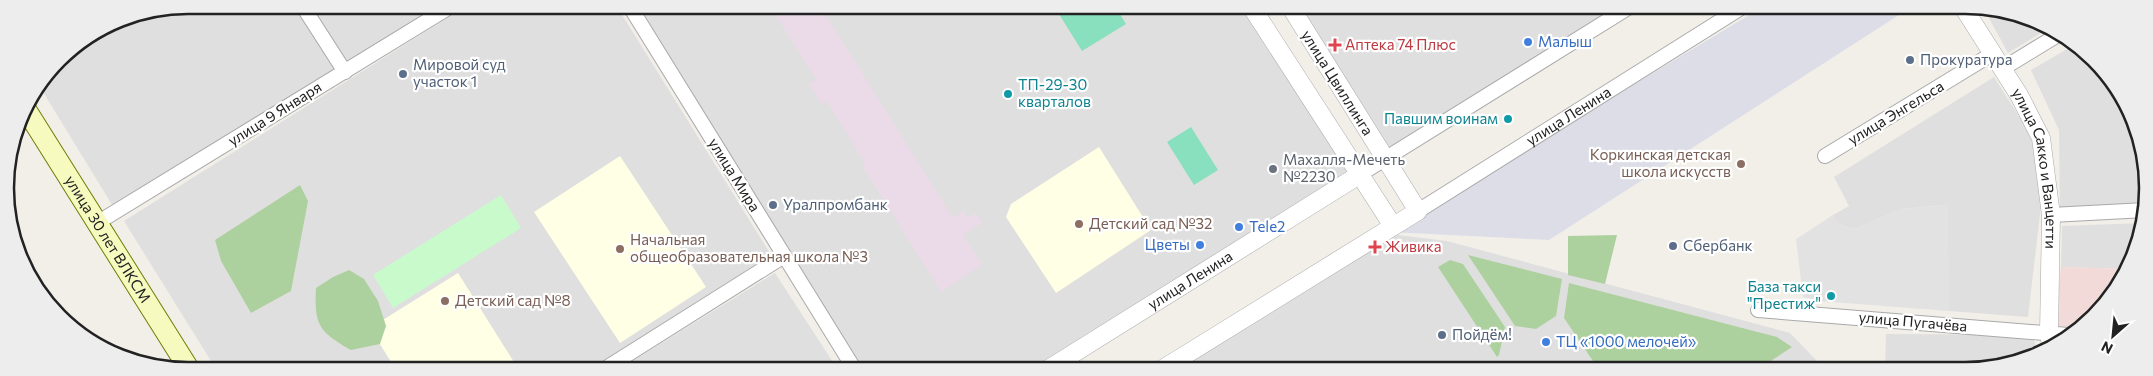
<svg xmlns="http://www.w3.org/2000/svg" width="2153" height="376" font-family="Commissioner,sans-serif">
	<style>
		.residential { fill: #e0dfdf }
		.commercial { fill: #f2dad9 }
		.industrial { fill: #ebdbe8 }
		.education { fill: #ffffe5 }
		.forest { fill: #add19e }
		.park { fill: #c8facc }
		.pitch { fill: #88e0be }
		.parking { fill: #e2e2e2 }
		.plaza { fill: #dddde8 }
		.lines { fill: none; stroke-linecap: round; stroke-linejoin: round }
		.minor-casing { stroke: #a9a9a9; stroke-width: 16 }
		.tertiary-casing { stroke: #a9a9a9; stroke-width: 19 }
		.secondary-casing { stroke: #707d05; stroke-width: 22 }
		.minor { stroke: #fff; stroke-width: 14 }
		.tertiary { stroke: #fff; stroke-width: 18 }
		.secondary { stroke: #f7fabf; stroke-width: 20 }
		.shop-dot { fill: #3f7fe0; stroke: #fff; stroke-width: 2 }
		.health-dot { fill: #e0444e; stroke: #fff; stroke-width: 2 }
		.service-dot { fill: #5c6f8a; stroke: #fff; stroke-width: 2 }
		.culture-dot { fill: #0f9aa8; stroke: #fff; stroke-width: 2 }
		.education-dot { fill: #8d6e63; stroke: #fff; stroke-width: 2 }
		.worship-dot { fill: #6b7280; stroke: #fff; stroke-width: 2 }
		.labels { text-anchor: middle; stroke-width: 4.5; stroke-linejoin: round; paint-order: stroke }
		.shop-label { font-size: 15px; fill: #366cbe; stroke: #fff; text-anchor: start }
		.health-label { font-size: 15px; fill: #be3a42; stroke: #fff; text-anchor: start }
		.service-label { font-size: 15px; fill: #4e5e75; stroke: #fff; text-anchor: start }
		.street-label { font-size: 15px; fill: #222; stroke: #fff }
		.culture-label { font-size: 15px; fill: #0d838f; stroke: #fff; text-anchor: end }
		.education-label { font-size: 15px; fill: #785e54; stroke: #fff; text-anchor: start }
		.worship-label { font-size: 15px; fill: #5b616d; stroke: #fff; text-anchor: start }
		.rim { fill: none; stroke: #222; stroke-width: 2.5 }
	</style>
	<rect width="100%" height="100%" fill="#f2efe9"/>
	<path class="residential" d="M188,5H297L338,70L114,208L40,87L59,58L118,19Z
		M309,5H447L347,66Z
		M468,5H616L773,258L594,370L216,369L124,221Z
		M638,5L1246,6L1350,171L1030,370H862Z
		M1298,6H1621L1388,151Z
		M1983,7H1989L2051,27L2008,53Z
		M2074,45L2110,76L2142,140L2146,206L2060,211L2059,130L2031,70Z
		M1994,77L2032,137L2041,206L2028,317L1949,311L1947,205L1901,209L1855,229L1839,224L1833,215L1849,206L1834,177Z
		M2143,223L2128,271L2127,269L2061,267L2062,226Z
		M1398,235L1447,241L1790,333L1817,361L1823,370H1167L1384,236Z
		M775,273L838,370H618Z
		M1886,334L2032,335L2039,354L2035,357L1977,371H1885Z"/>
	<path class="commercial" d="M2061,267L2128,269L2094,318L2078,329L2055,326Z"/>
	<path class="industrial" d="M770,6H820L953,218L964,211L968,218L976,213L982,223L963,235L982,265L941,292L862,165L865,163L827,101L821,104L809,84L816,79Z"/>
	<path class="education" d="M1099,147L1151,230L1056,293L1006,217L1011,204Z
		M620,156L706,287L620,343L534,212Z
		M458,273L519,370H396L370,328Z"/>
	<path class="forest" d="M300,185L308,201L291,291L251,313L221,261L215,240Z
		M1617,235L1605,284L1568,275V236Z
		M1468,255L1562,279L1556,316L1536,329L1515,326Z
		M1450,260L1463,264L1505,327L1499,355L1497,357L1438,267Z
		M349,270L364,279L378,301L386,326L380,344L351,350C319,332 314,325 316,288L333,277Z
		M1569,283L1777,337L1792,347L1757,370H1599L1564,318Z"/>
	<path class="park" d="M501,195L521,228L393,308L373,275Z"/>
	<path class="pitch" d="M1054,6H1115L1126,24L1082,51Z
		M1191,127L1218,170L1194,185L1167,142Z"/>
	<path class="parking" d="M1948,205L1949,311L1819,301L1803,297L1796,239L1833,215L1839,224L1855,229L1901,209Z"/>
	<path class="plaza" d="M1764,6H1898L1902,13L1549,240L1389,232Z"/>
	<g class="lines">
		<defs>
			<g id="minor">
				<path d="M302,5L345,72"/>
				<path d="M629,5L855,370"/>
				<path d="M2002,69L2061,33"/>
				<path d="M1825,156L1992,54"/>
				<path d="M1359,175L1631,6"/>
				<path id="s1" d="M1418,211L1744,6"/>
				<path d="M2051,215L2146,210"/>
				<path d="M97,223L453,5"/>
				<path d="M1758,310L2068,335"/>
				<path d="M603,370L784,256"/>
			</g>
			<g id="tertiary">
				<path d="M1251,6L1393,226"/>
				<path id="s2" d="M1963,7L2019,95L2041,138L2051,215L2049,333L2051,346"/>
				<path id="s3" d="M1047,370L1359,175"/>
				<path d="M1161,370L1418,211L1290,6"/>
			</g>
			<g id="secondary">
				<path id="s4" d="M25,108L189,369"/>
			</g>
		</defs>
		<use href="#minor" class="minor-casing"/>
		<use href="#tertiary" class="tertiary-casing"/>
		<use href="#secondary" class="secondary-casing"/>
		<use href="#minor" class="minor"/>
		<use href="#tertiary" class="tertiary"/>
		<use href="#secondary" class="secondary"/>
	</g>
	<g class="shop-dot">
		<circle cx="1528" cy="42" r="5"/>
		<circle cx="1239" cy="227" r="5"/>
		<circle cx="1200" cy="245" r="5"/>
		<circle cx="1546" cy="342" r="5"/>
	</g>
	<g class="health-dot">
		<path d="M1332.5 37.5h5v5h5v5h-5v5h-5v-5h-5v-5h5z"/>
		<path d="M1372.5 239.5h5v5h5v5h-5v5h-5v-5h-5v-5h5z"/>
	</g>
	<g class="service-dot">
		<circle cx="1910" cy="60" r="5"/>
		<circle cx="403" cy="74" r="5"/>
		<circle cx="773" cy="205" r="5"/>
		<circle cx="1673" cy="246" r="5"/>
		<circle cx="1442" cy="335" r="5"/>
	</g>
	<g class="culture-dot">
		<circle cx="1008" cy="94" r="5"/>
		<circle cx="1508" cy="119" r="5"/>
		<circle cx="1831" cy="296" r="5"/>
	</g>
	<g class="education-dot">
		<circle cx="1741" cy="164" r="5"/>
		<circle cx="1079" cy="224" r="5"/>
		<circle cx="620" cy="249" r="5"/>
		<circle cx="445" cy="301" r="5"/>
	</g>
	<circle class="worship-dot" cx="1273" cy="169" r="5"/>
	<g class="labels">
		<g class="shop-label">
			<text x="1538" y="47">Малыш</text>
			<text x="1249" y="232">Tele2</text>
			<text x="1190" y="250" text-anchor="end">Цветы</text>
			<text x="1556" y="347">ТЦ «1000 мелочей»</text>
		</g>
		<g class="health-label">
			<text x="1345" y="50">Аптека 74 Плюс</text>
			<text x="1385" y="252">Живика</text>
		</g>
		<g class="service-label">
			<text x="1920" y="65">Прокуратура</text>
			<text x="413" y="70">Мировой суд<tspan x="413" dy="17">участок 1</tspan></text>
			<text x="783" y="210">Уралпромбанк</text>
			<text x="1683" y="251">Сбербанк</text>
			<text x="1452" y="340">Пойдём!</text>
		</g>
		<g class="street-label">
			<text transform="translate(1337 83) rotate(58)" y="5">улица Цвиллинга</text>
			<text transform="translate(1896 113) rotate(-31)" y="5">улица Энгельса</text>
			<text transform="translate(275 114) rotate(-32)" y="5">улица 9 Января</text>
			<text dy="5" stroke="none"><textPath href="#s1" startOffset="178">улица Ленина</textPath></text>
			<text dy="5" stroke="none"><textPath href="#s2" startOffset="181">улица Сакко и Ванцетти</textPath></text>
			<text transform="translate(734 175) rotate(58)" y="5">улица Мира</text>
			<text dy="5" stroke="none"><textPath href="#s4" startOffset="155">улица 30 лет ВЛКСМ</textPath></text>
			<text dy="5" stroke="none"><textPath href="#s3" startOffset="169">улица Ленина</textPath></text>
			<text transform="translate(1913 322) rotate(5)" y="5">улица Пугачёва</text>
		</g>
		<g class="culture-label">
			<text x="1018" y="90" text-anchor="start">ТП-29-30<tspan x="1018" dy="17">кварталов</tspan></text>
			<text x="1498" y="124">Павшим воинам</text>
			<text x="1821" y="292">База такси<tspan x="1821" dy="17">"Престиж"</tspan></text>
		</g>
		<g class="education-label">
			<text x="1731" y="160" text-anchor="end">Коркинская детская<tspan x="1731" dy="17">школа искусств</tspan></text>
			<text x="1089" y="229">Детский сад №32</text>
			<text x="630" y="245">Начальная<tspan x="630" dy="17">общеобразовательная школа №3</tspan></text>
			<text x="455" y="306">Детский сад №8</text>
		</g>
		<g class="worship-label">
			<text x="1283" y="165">Махалля-Мечеть<tspan x="1283" dy="17">№2230</tspan></text>
		</g>
	</g>
	<path d="M0 0H2153V376H0ZM188 14H1965A174 174 0 0 1 2139 188V188A174 174 0 0 1 1965 362H188A174 174 0 0 1 14 188V188A174 174 0 0 1 188 14Z" fill="#ededed" fill-rule="evenodd"/>
	<path class="rim" d="M188 14H1965A174 174 0 0 1 2139 188V188A174 174 0 0 1 1965 362H188A174 174 0 0 1 14 188V188A174 174 0 0 1 188 14Z"/>
	<g transform="translate(2113 336) rotate(207)" stroke="#ffffff" stroke-width="4" paint-order="stroke">
	<path d="M0-4L9 19L0 12L-9 19Z" fill="#222222"/>
	<text y="-8" font-size="14" font-weight="bold" text-anchor="middle" fill="#222222">N</text>
	</g>
</svg>
